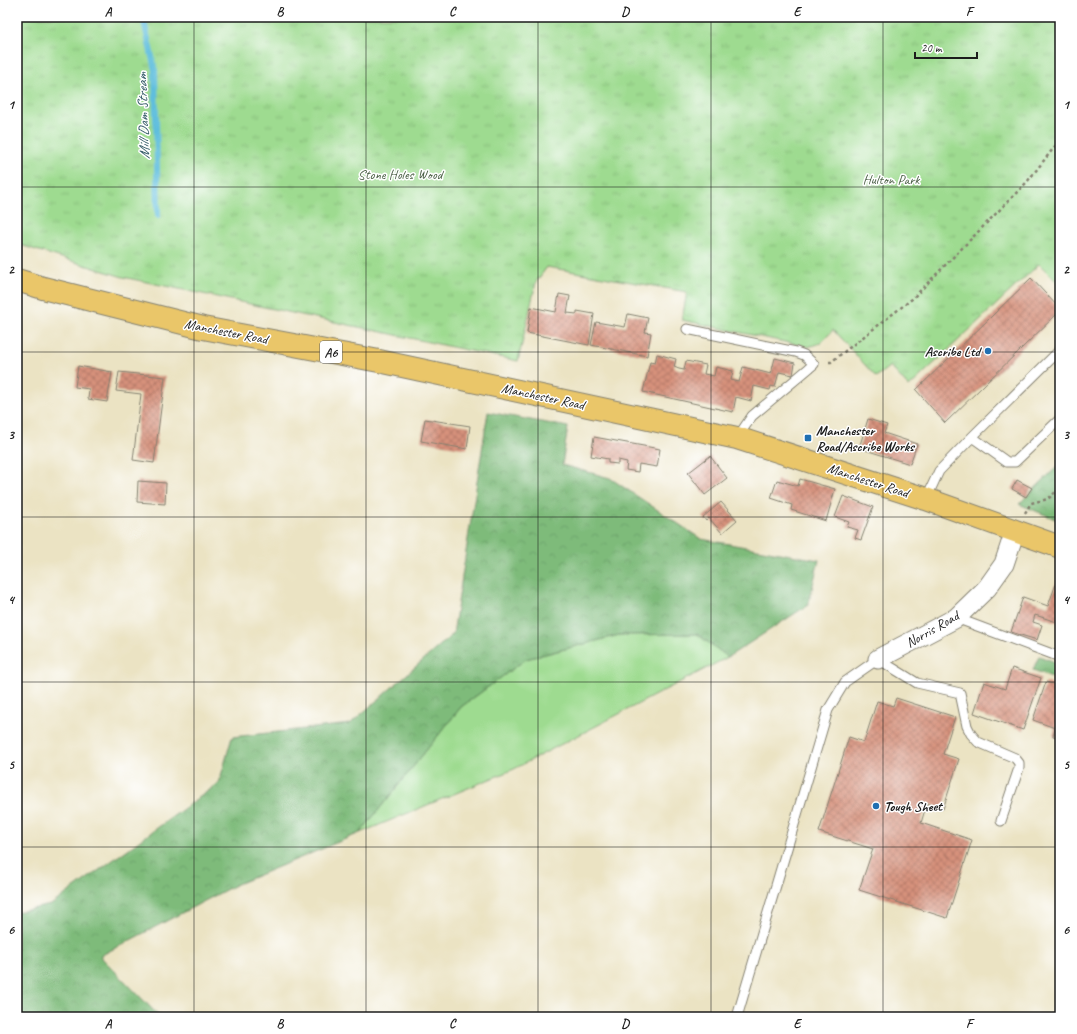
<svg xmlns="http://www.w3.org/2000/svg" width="1077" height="1034" font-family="Caveat,sans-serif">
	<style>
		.grass { fill: #9edb90; stroke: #5d7c56 }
		.forest { fill: url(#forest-crowns); stroke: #4d6c4b }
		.park { fill: url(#park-tufts); stroke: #5d7c56 }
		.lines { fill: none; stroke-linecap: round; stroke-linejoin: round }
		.stream { stroke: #5fbedd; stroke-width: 6 }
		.building { fill: url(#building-cross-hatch) }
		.service-casing { stroke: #848070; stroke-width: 11 }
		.minor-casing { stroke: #848070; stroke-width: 21 }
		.trunk-casing { stroke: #848070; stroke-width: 24 }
		.path { stroke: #848070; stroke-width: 2.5; stroke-dasharray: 3 3; stroke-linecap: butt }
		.service { stroke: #fff; stroke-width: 9 }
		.minor { stroke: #fff; stroke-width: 19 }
		.trunk { stroke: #eac669; stroke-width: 22 }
		.grid { fill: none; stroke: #1c1c1c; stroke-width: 1; stroke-opacity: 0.55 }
		.poi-dot { fill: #1f6fb2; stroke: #fff; stroke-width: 1.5 }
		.labels { text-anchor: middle; stroke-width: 3; stroke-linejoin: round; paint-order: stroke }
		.shield { fill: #fff; stroke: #606060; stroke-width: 1 }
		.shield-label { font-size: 13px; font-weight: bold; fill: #1c1c1c }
		.park-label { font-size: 14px; fill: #4a5f45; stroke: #fff }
		.street-label { font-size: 14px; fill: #1c1c1c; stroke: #fff }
		.poi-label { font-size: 14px; font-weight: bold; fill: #1c1c1c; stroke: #fff; text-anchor: start }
		.water-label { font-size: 15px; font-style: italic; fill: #375d69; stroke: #fff }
		.neatline { fill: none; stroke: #1c1c1c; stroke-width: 1.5 }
		.grid-label { font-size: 13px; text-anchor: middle; font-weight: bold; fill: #1c1c1c }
	</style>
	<defs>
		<pattern id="forest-crowns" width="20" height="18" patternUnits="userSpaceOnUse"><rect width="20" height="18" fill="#7ebb7a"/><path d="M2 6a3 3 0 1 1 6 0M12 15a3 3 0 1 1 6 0" fill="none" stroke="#6ca069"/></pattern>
		<pattern id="park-tufts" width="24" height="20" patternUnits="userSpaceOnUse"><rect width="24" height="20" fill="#9edb90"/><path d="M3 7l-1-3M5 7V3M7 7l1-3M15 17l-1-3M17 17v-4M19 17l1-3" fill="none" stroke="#88bb7c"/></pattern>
		<pattern id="building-cross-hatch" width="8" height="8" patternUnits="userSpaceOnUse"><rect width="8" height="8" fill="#d6917c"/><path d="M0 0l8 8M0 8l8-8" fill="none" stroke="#ad7665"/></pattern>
	</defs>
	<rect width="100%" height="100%" fill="#fff"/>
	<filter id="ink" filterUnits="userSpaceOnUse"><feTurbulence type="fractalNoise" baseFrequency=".025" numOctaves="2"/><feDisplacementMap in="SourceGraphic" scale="8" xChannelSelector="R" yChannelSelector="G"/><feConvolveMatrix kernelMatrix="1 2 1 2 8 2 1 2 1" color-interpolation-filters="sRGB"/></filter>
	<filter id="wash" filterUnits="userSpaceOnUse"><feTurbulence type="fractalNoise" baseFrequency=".012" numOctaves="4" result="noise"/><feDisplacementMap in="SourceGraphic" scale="16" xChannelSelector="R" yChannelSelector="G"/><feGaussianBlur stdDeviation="0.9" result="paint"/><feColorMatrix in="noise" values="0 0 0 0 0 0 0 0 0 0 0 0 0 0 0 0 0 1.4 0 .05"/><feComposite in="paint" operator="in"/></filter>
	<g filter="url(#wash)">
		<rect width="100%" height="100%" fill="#ebe3c3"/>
		<path class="grass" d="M697,634L728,657L514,769L360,833L461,707L526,659L619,635Z"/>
		<path class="forest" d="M488,412L568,427L562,465L610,478L701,539L819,560L808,605L728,657L697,634L619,635L526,659L461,707L360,833L235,885L100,956L160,1017H17V912L51,905L219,783L232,737L350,724L453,634Z
			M1060,464V521L1019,504Z
			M1039,656L1060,664V680L1033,670Z"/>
		<path class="park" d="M17,17H1060V285L1039,264L909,387L890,366L876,377L833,330L821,343L808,347L682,320L687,292L547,267L536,282L518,361L123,277L17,244Z"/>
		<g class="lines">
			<path class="stream" d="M143,17L155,70L158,215"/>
		</g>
		<g id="blocks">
			<path class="building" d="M1031,278L1060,309V311L945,423L916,390Z
				M559,294L570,296L567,313L577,314V311L594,314L589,345L527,333L531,307L556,312Z
				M628,314L648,318L645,332L651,333L647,356L591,345L596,322L625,327Z
				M657,354L676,359L674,367L679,369L684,370L686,361L706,365L704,374L714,376L716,367L733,371L731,380L739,382L743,367L771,374L775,358L795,363L793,375L779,372L775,387L771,386L770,390L754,386L751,401L736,397L733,412L643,392L650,362L655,363Z
				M78,366L112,372L107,402L88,399L89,389L75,387Z
				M119,372L165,377L154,463L133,460L141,394L116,391Z
				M425,419L470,426L467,449L421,441Z
				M868,419L887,425L884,433L917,444L910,464L859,448Z
				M594,437L660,449L657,467L639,464L638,472L626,470L627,462L618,460V464L608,463V459L591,456Z
				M710,456L727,478L705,495L688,473Z
				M800,479L835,489L826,521L791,510L792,505L771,498L777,480L798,486Z
				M1017,480L1032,488L1026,497L1012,489Z
				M138,481L166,483L165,504L137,502Z
				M843,496L873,507L861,540L855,538L858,530L847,527L849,522L835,517Z
				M721,502L737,520L722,533L709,518L706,521L703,517Z
				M1057,581L1060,582V623L1035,615L1033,622L1042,625L1037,640L1011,632L1023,597L1048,606Z
				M1012,668L1041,678L1023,730L974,713L984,682L1005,689Z
				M1046,682L1060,686V738L1053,736L1055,728L1033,720Z
				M896,698L955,717L943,754L959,759L943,809L927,803L921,823L972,840L947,918L859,890L873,849L819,832L849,737L864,742L877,701L893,706Z"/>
		</g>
	</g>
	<g filter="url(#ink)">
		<use href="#blocks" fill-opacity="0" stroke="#848070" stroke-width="1"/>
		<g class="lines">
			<defs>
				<path id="service" d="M687,329L796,352L804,355L814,364L752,416L737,438
					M972,437L1007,462H1015L1060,419
					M926,499L939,471L972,437L1060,350
					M956,618L1060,657
					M737,1017L828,710L845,682L878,659L917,683L960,693L967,726L971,734L978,742L1015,758L1019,763V768L1001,821"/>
				<path id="minor" d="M878,659L956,618L987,588L1004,564L1015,531"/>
				<path id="trunk" d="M17,280L43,288L203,328L379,361L737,438L926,499L1060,547"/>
			</defs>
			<use href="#service" class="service-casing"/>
			<use href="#minor" class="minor-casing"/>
			<use href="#trunk" class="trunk-casing"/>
			<path class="path" d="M829,362H831L912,299L1027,182L1060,140
				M1025,513L1031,503L1048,499L1060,488"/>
			<use href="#service" class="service"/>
			<use href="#minor" class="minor"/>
			<use href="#trunk" class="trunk"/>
		</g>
	</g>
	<path class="grid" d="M194,17V1017M366,17V1017M538,17V1017M711,17V1017M883,17V1017M17,187H1060M17,352H1060M17,517H1060M17,682H1060M17,847H1060"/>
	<g class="poi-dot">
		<circle cx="988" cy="351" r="4"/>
		<rect x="804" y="434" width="8" height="8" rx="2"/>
		<circle cx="876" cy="806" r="4"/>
	</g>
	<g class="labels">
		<rect class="shield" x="320" y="341" width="22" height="22" rx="3"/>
		<g class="shield-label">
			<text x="331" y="357">A6</text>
		</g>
		<g class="park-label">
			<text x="400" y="179">Stone Holes Wood</text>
			<text x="891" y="184">Hulton Park</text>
		</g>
		<g class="street-label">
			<text transform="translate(226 331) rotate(11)" y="5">Manchester Road</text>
			<text transform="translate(543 396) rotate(12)" y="5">Manchester Road</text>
			<text transform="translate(868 480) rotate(18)" y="5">Manchester Road</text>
			<text transform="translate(932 629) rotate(-30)" y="5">Norris Road</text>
		</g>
		<g class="poi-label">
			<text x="980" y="356" text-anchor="end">Ascribe Ltd</text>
			<text x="816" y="435">Manchester<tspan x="816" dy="16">Road/Ascribe Works</tspan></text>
			<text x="884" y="811">Tough Sheet</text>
		</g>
		<g class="water-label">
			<text transform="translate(143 116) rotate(-92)" y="5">Mill Dam Stream</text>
		</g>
	</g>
	<rect width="1077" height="1034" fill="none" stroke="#fff" stroke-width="44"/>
	<path d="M915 52v6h62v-6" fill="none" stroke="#1c1c1c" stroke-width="2"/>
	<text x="921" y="52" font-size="12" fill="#1c1c1c" stroke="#ffffff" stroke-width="3" paint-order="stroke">20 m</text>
	<rect x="22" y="22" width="1033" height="990" class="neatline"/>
	<g class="grid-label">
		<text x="108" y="16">A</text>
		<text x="280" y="16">B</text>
		<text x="452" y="16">C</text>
		<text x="625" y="16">D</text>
		<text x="797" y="16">E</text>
		<text x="969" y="16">F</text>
		<text x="11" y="109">1</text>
		<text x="1066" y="109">1</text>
		<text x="11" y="274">2</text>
		<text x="1066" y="274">2</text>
		<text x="11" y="439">3</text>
		<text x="1066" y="439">3</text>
		<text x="11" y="604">4</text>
		<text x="1066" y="604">4</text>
		<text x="11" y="769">5</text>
		<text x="1066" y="769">5</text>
		<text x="11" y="934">6</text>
		<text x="1066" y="934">6</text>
		<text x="108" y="1028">A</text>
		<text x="280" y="1028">B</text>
		<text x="452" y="1028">C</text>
		<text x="625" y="1028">D</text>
		<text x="797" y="1028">E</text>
		<text x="969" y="1028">F</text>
	</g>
</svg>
